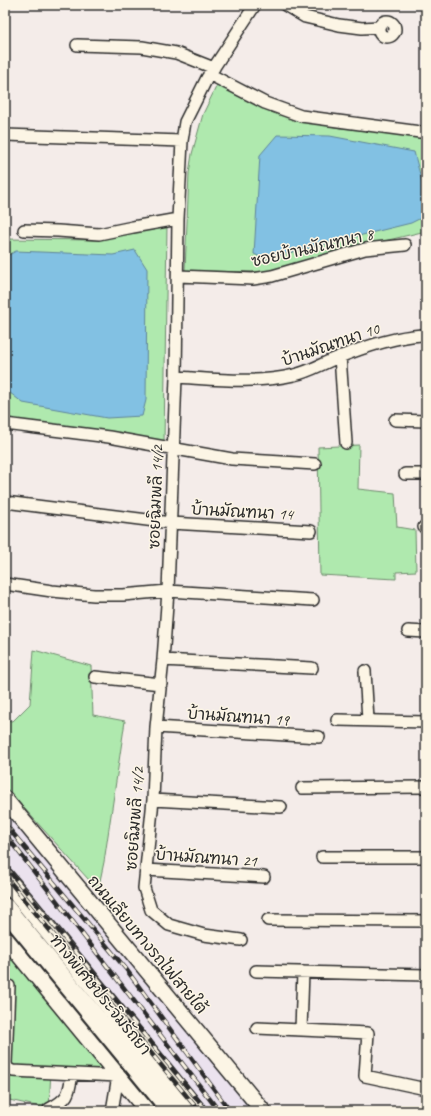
<svg xmlns="http://www.w3.org/2000/svg" width="431" height="1116" font-family="Caveat,'Playpen Sans Thai',sans-serif">
	<style>
		.built { fill: #ebe2ee }
		.green { fill: #afe9ae; stroke: #6d8a6c }
		.water { fill: #82c1e3; stroke: #5f8599 }
		.lines { fill: none; stroke-linecap: round; stroke-linejoin: round }
		.minor-casing { stroke: #2b2b2b; stroke-width: 14 }
		.secondary-casing { stroke: #2b2b2b; stroke-width: 18 }
		.motorway-casing { stroke: #2b2b2b; stroke-width: 22 }
		.minor { stroke: #fcf5e5; stroke-width: 11 }
		.secondary { stroke: #fcf5e5; stroke-width: 15 }
		.motorway { stroke: #fcf5e5; stroke-width: 19 }
		.rail-casing { stroke: #2b2b2b; stroke-width: 4.5 }
		.rail { stroke: #fcf5e5; stroke-width: 3; stroke-dasharray: 9; stroke-linecap: butt }
		.labels { text-anchor: middle; stroke-width: 3; stroke-linejoin: round; paint-order: stroke }
		.street-label { font-size: 16px; fill: #2b2b2b; stroke: #fcf5e5 }
	</style>
	<rect width="100%" height="100%" fill="#f4ece9"/>
	<filter id="ink" filterUnits="userSpaceOnUse"><feTurbulence type="fractalNoise" baseFrequency=".025" numOctaves="2"/><feDisplacementMap in="SourceGraphic" scale="8" xChannelSelector="R" yChannelSelector="G"/><feConvolveMatrix kernelMatrix="1 2 1 2 8 2 1 2 1" color-interpolation-filters="sRGB"/></filter>
	<g filter="url(#ink)">
		<path class="built" d="M5,813L242,1096L253,1111H186L5,893Z"/>
		<path class="green" d="M218,83L320,124L340,128L426,134V231L380,242L270,272L185,271L189,173L192,154L203,114Z
			M167,225L164,444L5,419V239L98,240Z
			M359,445L358,489L395,493L397,527L415,530L416,571L396,572V579L320,575L318,447Z
			M34,650L91,666L93,715L125,721L104,862L98,890L5,787V720L13,721L30,704Z
			M5,948L102,1066L97,1071L51,1069L49,1109L5,1099Z"/>
		<path class="water" d="M277,135L330,136L414,152L423,186L421,218L411,223L265,259L254,254L260,155Z
			M135,250L147,269L146,400L142,416L107,418L23,403L5,389V257L16,251L113,255Z"/>
		<g class="lines">
			<defs>
				<path id="minor" d="M285,5L305,17L339,25L362,28L379,27
					M379 29a8 8 0 1 1 16 0a8 8 0 1 1-16 0Z
					M77,45L142,47L176,53L214,68
					M209,74L265,103L301,116L420,132
					M5,135L182,141
					M24,230L58,231L99,234L133,227L178,219
					M178,276L253,279L272,276L365,249L405,245
					M340,356L346,443
					M176,377C214,379 256,384 294,375C309,372 323,363 337,358C364,347 393,337 422,335
					M395,420L426,421
					M5,424L109,437L232,459L315,464
					M405,474H426
					M5,502L171,523L311,531
					M424,527H426
					M5,584L52,591L94,595H123L168,591L313,600
					M408,631L426,632
					M163,660L312,668
					M365,671L368,720
					M95,677L161,684
					M337,720L426,722
					M156,727L319,737
					M302,788L426,787
					M153,800L281,807
					M322,857H426
					M146,870L264,877
					M268,920L426,921
					M241,940L204,935L169,925L151,910L144,888L153,800L156,727L163,660L168,591L176,377L178,219L182,141L185,122L207,78L255,5
					M256,971L426,975
					M9,986L6,1064L8,1069L13,1071L118,1076L112,1111
					M257,1028L368,1033L365,1076L426,1089
					M301,1030L303,972
					M49,1109C68,1099 69,1095 72,1074"/>
				<path id="secondary" d="M5,799L263,1111
					M5,938L147,1111"/>
				<path id="motorway" d="M5,878L27,904L196,1111
					M5,908L172,1111"/>
			</defs>
			<use href="#minor" class="minor-casing"/>
			<use href="#secondary" class="secondary-casing"/>
			<use href="#motorway" class="motorway-casing"/>
			<use href="#minor" class="minor"/>
			<use href="#secondary" class="secondary"/>
			<use href="#motorway" class="motorway"/>
			<defs>
				<path id="rail" d="M5,824L126,969L230,1111
					M5,834L219,1111
					M5,866L207,1111
					M5,876L199,1111"/>
			</defs>
			<use href="#rail" class="rail-casing"/>
			<use href="#rail" class="rail"/>
		</g>
	</g>
	<g class="labels">
		<g class="street-label">
			<text transform="translate(312 247) rotate(-13)" y="6">ซอยบ้านมัณฑนา 8</text>
			<text transform="translate(330 344) rotate(-19)" y="6">บ้านมัณฑนา 10</text>
			<text transform="translate(155 497) rotate(-88)" y="6">ซอยฉิมพลี 14/2</text>
			<text transform="translate(242 511) rotate(3)" y="6">บ้านมัณฑนา 14</text>
			<text transform="translate(238 716) rotate(4)" y="6">บ้านมัณฑนา 19</text>
			<text transform="translate(134 819) rotate(-86)" y="6">ซอยฉิมพลี 14/2</text>
			<text transform="translate(206 857) rotate(4)" y="6">บ้านมัณฑนา 21</text>
			<text transform="translate(148 944) rotate(50)" y="6">ถนนเลียบทางรถไฟสายใต้</text>
			<text transform="translate(101 994) rotate(51)" y="6">ทางพิเศษประจิมรัถยา</text>
		</g>
	</g>
	<rect width="431" height="1116" fill="none" stroke="#fcf5e5" stroke-width="20"/>
	<rect x="10" y="10" width="411" height="1096" fill="none" stroke="#2b2b2b" stroke-width="1.5" filter="url(#ink)"/>
</svg>
